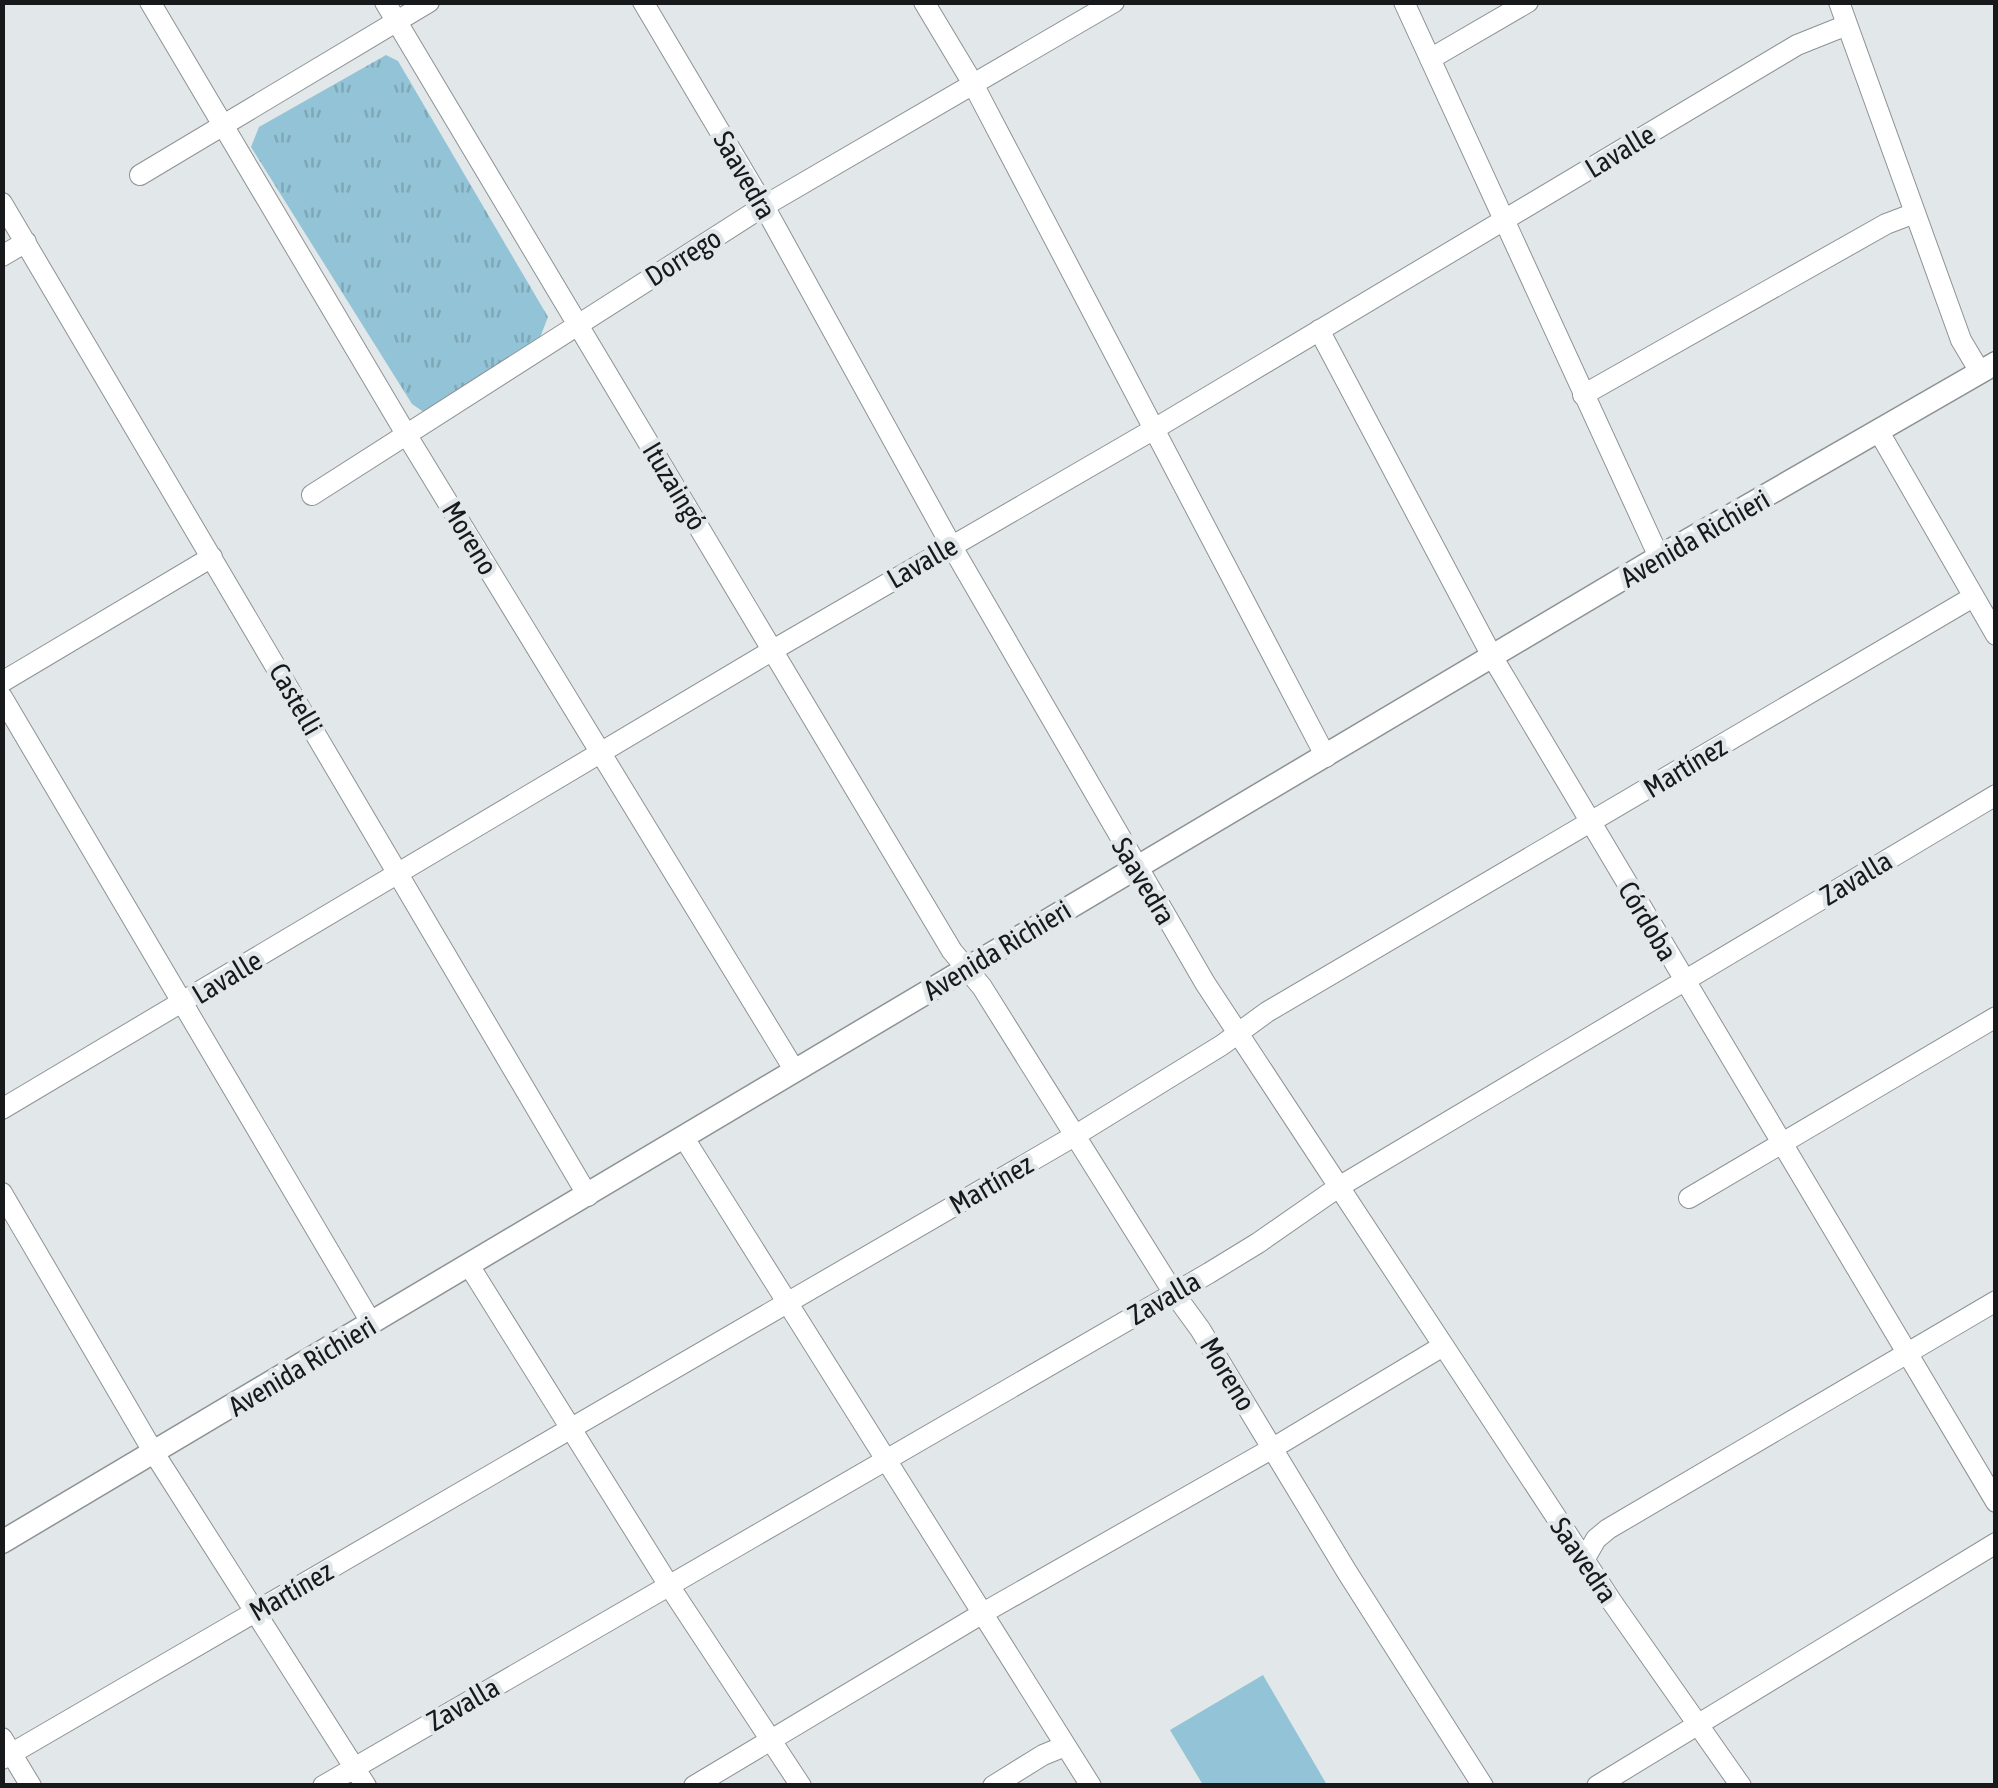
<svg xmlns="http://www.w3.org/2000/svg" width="1998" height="1788" font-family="'Asap Condensed',sans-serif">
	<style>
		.grass { fill: url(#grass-tufts) }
		.pitch { fill: #93c3d6 }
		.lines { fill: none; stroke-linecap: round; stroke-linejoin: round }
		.minor-casing { stroke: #8d9295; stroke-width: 22 }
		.tertiary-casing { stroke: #8d9295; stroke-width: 25 }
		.minor { stroke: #fff; stroke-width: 20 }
		.tertiary { stroke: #fff; stroke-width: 22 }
		.labels { text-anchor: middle; stroke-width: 9; stroke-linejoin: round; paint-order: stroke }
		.street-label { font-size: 28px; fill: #17191a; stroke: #e2e8ea }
	</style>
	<defs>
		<pattern id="grass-tufts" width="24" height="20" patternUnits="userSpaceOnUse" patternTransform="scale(2.5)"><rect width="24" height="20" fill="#93c3d6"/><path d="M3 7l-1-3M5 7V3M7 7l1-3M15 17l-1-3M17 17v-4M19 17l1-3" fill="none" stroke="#7ea7b7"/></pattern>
	</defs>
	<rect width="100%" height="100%" fill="#e2e8ea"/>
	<path class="grass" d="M386,55L398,61L548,317L539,340L425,413L412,404L251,147L259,127Z"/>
	<path class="pitch" d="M1263,1675L1327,1785H1203L1170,1730Z"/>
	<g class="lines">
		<defs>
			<path id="minor" d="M150,2L406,434L795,1071
				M385,2L952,951L982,987L1173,1292L1200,1329L1347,1572L1483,1786
				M643,2L764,206L951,545L1205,983L1612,1602L1741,1786
				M924,2L972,82L1326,757
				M1404,2L1659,557
				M1839,2L1961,340L1980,372
				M1430,59L1528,2
				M140,175L429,2
				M2,203L588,1196
				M2,256L26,242
				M1319,330L1493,658L1996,1502
				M1583,395L1886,224L1915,213
				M1879,432L1996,635
				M312,495L764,206L1114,2
				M2,682L212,557
				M2,697L372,1324
				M2,1109L773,650L1156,428L1797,45L1847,25
				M684,1138L1091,1786
				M2,1193L154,1453L366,1786
				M1689,1198L1996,1017
				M470,1267L668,1584L801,1786
				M1584,1560L1596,1539L1608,1529L1996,1301
				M2,1738L31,1786
				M2,1759L1076,1135L1222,1045L1267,1012L1973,597
				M323,1786L1209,1273L1258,1243L1337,1188L1996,795
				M694,1786L983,1613L1273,1448L1443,1346
				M993,1786L1043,1755L1065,1746
				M1597,1786L1996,1543"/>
			<path id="tertiary" d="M2,1542L1659,557L1996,363"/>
		</defs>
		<use href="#minor" class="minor-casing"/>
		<use href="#tertiary" class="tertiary-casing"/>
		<use href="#minor" class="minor"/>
		<use href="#tertiary" class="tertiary"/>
	</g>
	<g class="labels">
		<g class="street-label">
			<text transform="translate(1620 151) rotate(-31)" y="10">Lavalle</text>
			<text transform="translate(745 175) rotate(60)" y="10">Saavedra</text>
			<text transform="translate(683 257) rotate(-32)" y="10">Dorrego</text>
			<text transform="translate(675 486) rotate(59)" y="10">Ituzaingó</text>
			<text transform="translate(470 538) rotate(59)" y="10">Moreno</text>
			<text transform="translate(1695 538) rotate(-30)" y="10">Avenida Richieri</text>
			<text transform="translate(922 562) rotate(-30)" y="10">Lavalle</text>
			<text transform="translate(296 699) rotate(60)" y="10">Castelli</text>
			<text transform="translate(1685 767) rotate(-31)" y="10">Martínez</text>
			<text transform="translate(1856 878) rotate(-31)" y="10">Zavalla</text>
			<text transform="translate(1144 881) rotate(59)" y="10">Saavedra</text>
			<text transform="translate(1648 921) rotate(59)" y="10">Córdoba</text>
			<text transform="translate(997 950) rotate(-31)" y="10">Avenida Richieri</text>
			<text transform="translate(227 977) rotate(-31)" y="10">Lavalle</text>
			<text transform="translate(991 1184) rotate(-30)" y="10">Martínez</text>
			<text transform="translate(1164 1298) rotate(-30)" y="10">Zavalla</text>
			<text transform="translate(302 1366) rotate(-31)" y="10">Avenida Richieri</text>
			<text transform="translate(1228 1374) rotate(59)" y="10">Moreno</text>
			<text transform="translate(1584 1560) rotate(56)" y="10">Saavedra</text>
			<text transform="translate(291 1591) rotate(-30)" y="10">Martínez</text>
			<text transform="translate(463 1704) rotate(-30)" y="10">Zavalla</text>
		</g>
	</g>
	<rect width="1998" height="1788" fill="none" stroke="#17191a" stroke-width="10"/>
</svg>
